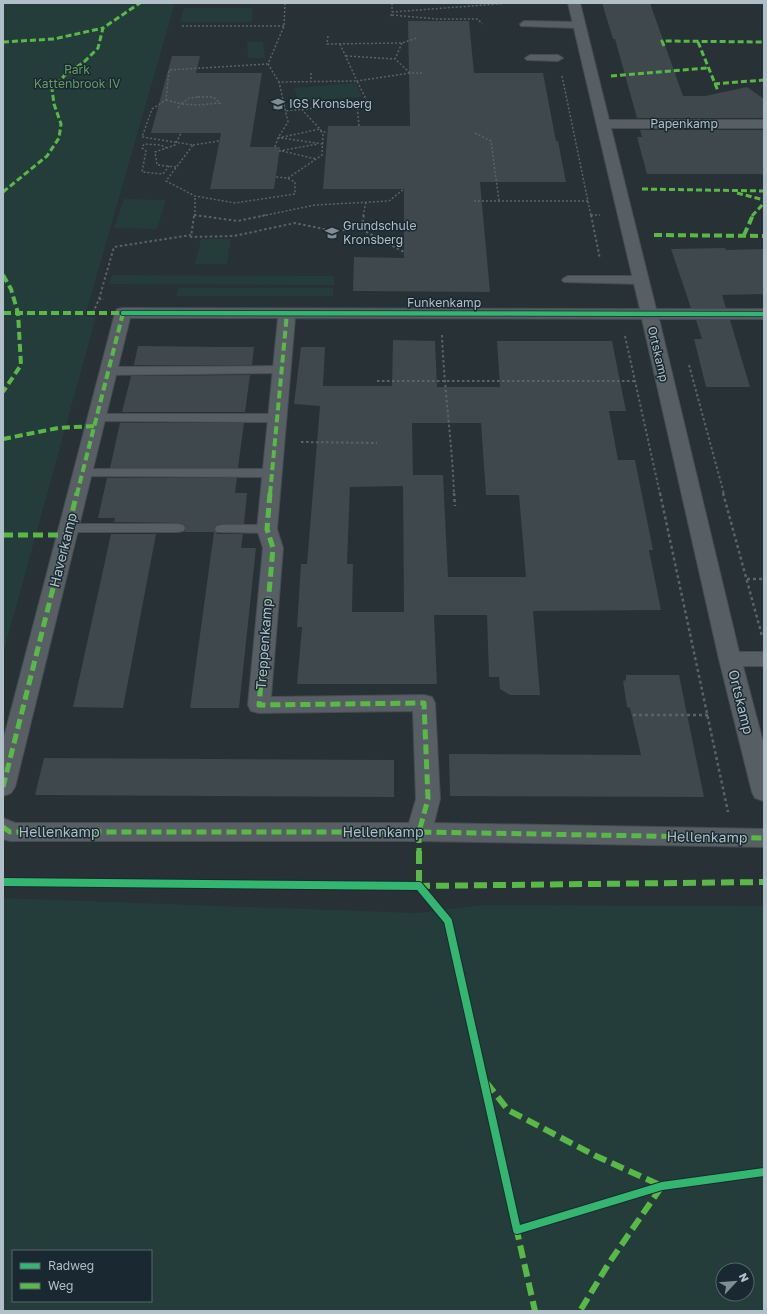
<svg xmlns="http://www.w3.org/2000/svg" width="767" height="1314" font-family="'Golos Text',sans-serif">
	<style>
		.green { fill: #243d3a; fill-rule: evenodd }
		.building { fill: #3f484c; fill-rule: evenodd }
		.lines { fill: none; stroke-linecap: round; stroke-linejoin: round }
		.lane-casing { stroke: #454d51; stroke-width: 2 }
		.street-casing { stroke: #454d51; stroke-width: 2 }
		.path-far2 { stroke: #5a6467; stroke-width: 1.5; stroke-dasharray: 2 2; stroke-linecap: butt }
		.path-far1 { stroke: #5a6467; stroke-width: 2; stroke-dasharray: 2.5 2.5; stroke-linecap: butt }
		.path { stroke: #5a6467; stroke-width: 2.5; stroke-dasharray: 3 3; stroke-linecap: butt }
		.lane { fill: #575f64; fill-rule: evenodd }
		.street { fill: #575f64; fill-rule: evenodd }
		.quiet-far3 { stroke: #58b947; stroke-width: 3; stroke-dasharray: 6 3; stroke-linecap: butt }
		.quiet-far2 { stroke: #58b947; stroke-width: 4; stroke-dasharray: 8 4; stroke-linecap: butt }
		.quiet-far1 { stroke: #58b947; stroke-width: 5; stroke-dasharray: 10 5; stroke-linecap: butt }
		.quiet { stroke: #58b947; stroke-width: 6; stroke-dasharray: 13 6; stroke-linecap: butt }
		.cycleway-far1-casing { stroke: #1a2931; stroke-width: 6 }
		.cycleway-casing { stroke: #1a2931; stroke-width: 10 }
		.cycleway-far1 { stroke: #33b770; stroke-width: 4.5 }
		.cycleway { stroke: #33b770; stroke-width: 8 }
		.labels { text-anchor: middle; stroke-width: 3; stroke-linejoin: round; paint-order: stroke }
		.far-park-label { font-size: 12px; fill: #669a66; stroke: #1a2931 }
		.far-poi-label { font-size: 12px; fill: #b0bfc8; stroke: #1a2931; text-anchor: start }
		.far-street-label { font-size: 12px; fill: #b0bfc8; stroke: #1a2931 }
		.street-label { font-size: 14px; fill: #b0bfc8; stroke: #1a2931 }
	</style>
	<rect width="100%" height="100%" fill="#273136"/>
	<path class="green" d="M3,3H175L85,316L96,317L3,654Z
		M184,8H253L252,22H180Z
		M247,42H263L265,58H248Z
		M356,83L362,97L299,101L294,88Z
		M124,199L166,200L157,229L114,228Z
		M201,239H231L227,264H195Z
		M112,275L334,276V285L109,284Z
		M178,288H333V296H176Z
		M3,898L417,913L482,905L764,906V1311H3ZM13,1251H151V1301H13ZM723,1270H747V1294H723Z"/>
	<path class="building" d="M602,3H650L683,96H705L747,87L764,99V118H637L615,39H613Z
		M408,21H469L474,73H543L556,141H558L566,182H480L490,292L353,291L354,257L404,258V189H323L328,126H410Z
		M172,56H200L196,73H262L250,147H280L274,189H210L221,133H151Z
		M640,130H764V174H647L637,137H642Z
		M725,248L726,250L764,249V294L722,295L726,308H691L671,249Z
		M696,320H730L750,387H706L694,339H702Z
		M393,340L435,341L437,387H500L497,341H612L626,411H609L618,460H635L653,550H649L661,610L533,611L540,695H510L500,689L499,677H489L487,615H434L437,684H297L302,627H297L301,564H307L320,406L294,404L301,347H325L323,386H392ZM412,423H481L486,495H519L526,577H448L443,475H413ZM403,486L404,612H352L353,564H347L350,487Z
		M138,346L222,347H254L252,365H134Z
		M250,375L245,412H122L131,376Z
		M120,423H244L238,468H110Z
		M107,478H237L235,493H247L244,524H222L217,525L214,528L217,534H243L241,548H256L239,708H190L214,532H184L186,527L183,524L178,523L114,522L115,518H98Z
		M111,534H156L123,708L73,707Z
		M626,675H679L704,797L450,796L449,754L641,755L630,708L627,707L623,681L626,680Z
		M44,758L394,760V797L35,795Z"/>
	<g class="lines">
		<defs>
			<path id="lane" d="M524,21L578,22L582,25L578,28L521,26L520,24Z
				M530,55H558L563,58L558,61L527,60L525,58Z
				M568,276H641L645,278L647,280L645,282L641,284L564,282L562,280L564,278Z
				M281,366L285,367L287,370L285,373L108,375L103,374L102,371L103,368L108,367Z
				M96,414H276L281,415L283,418L281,421L276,422L91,421L89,418L91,415Z
				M82,469H272L277,470L279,473L277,476L272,477L77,476L75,473L77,470Z
				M68,524H178L183,525L185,528L183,531L178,532H68L63,531L61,528L63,525Z
				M222,525H267L272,526L274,529L272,532L267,533L217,532L215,529L217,526Z"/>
			<path id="street" d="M568,3H580L609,120H764V128H611L656,309H764V319H659L739,652H764V666H743L764,746V801L755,798L752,792L719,659L642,319L295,318L277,529L283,548L271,697L424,695L432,697L435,703L440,799L434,823L764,829V847L419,841H10L3,839V818L15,823H409L416,799L413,711L259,713L251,711L248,705L263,548L257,529L278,318H130L15,787L11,793L3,796V741L115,313L117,309L123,308L640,309Z"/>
		</defs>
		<use href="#lane" class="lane-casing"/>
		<use href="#street" class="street-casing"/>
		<path class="path-far2" d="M285,3L284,26L268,64L279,82L357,81L368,103L285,111
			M392,3V12
			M392,15L437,19H478L482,24
			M391,16L392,12L510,3
			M182,26H284
			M328,36L327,44L402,43L417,38
			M402,43L395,59L410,73H423
			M340,44L357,81L410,73
			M346,56L395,59
			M268,64L169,70L166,100L152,109L142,137L193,145L166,181L195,196L235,203L295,194V182L287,178L276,177
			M311,73V82
			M562,76L591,216
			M198,97H213L220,103L199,105L181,104L189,98Z
			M166,100L181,104
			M357,104L359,126
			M178,108L181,104
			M320,130L327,133
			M475,133L491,141L499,201
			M278,138L320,129L302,110
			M281,138L323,144
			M193,145L219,141
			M275,147L278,138L288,122L279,82
			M167,148L161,145L144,144L142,148L146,151L142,172L163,174L169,166
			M279,151L318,144
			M282,151L316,159
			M176,167L157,165L155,152L175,145L181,133
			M288,178L322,155L323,135L320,129
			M474,201H588
			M591,215H600
			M195,216V196
			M262,216L315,205L389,201L404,189
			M363,216L366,202"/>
		<path class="path-far1" d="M194,215L238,221L266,215
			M364,215L361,229L404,252
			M591,215L600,259
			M194,216L191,237L234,236L295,223L333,231L361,229
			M99,299L114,247L191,235
			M93,313L99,299H104
			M442,335C444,388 452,441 454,494
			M625,336L660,494
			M689,365L724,494
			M377,381H635
			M301,442L377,443"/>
		<path class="path" d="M454,493L455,506
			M660,493L728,812
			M723,493L762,636
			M747,579H764
			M633,715H708"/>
		<use href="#lane" class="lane"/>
		<use href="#street" class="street"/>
		<path class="quiet-far3" d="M3,42L54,39L103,28
			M698,42L718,91
			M664,46L662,41L764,42
			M611,76L708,68
			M714,84L764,80
			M642,189L764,191
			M3,192L47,156L59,138L61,124L54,104L52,89L65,75L84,62L98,48L103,28L140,3
			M737,193L764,200
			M752,216L764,203"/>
		<path class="quiet-far2" d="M654,235L764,236
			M744,235L753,215
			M3,275L11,289L18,313L21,365L3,392
			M3,313H123L77,494
			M3,439L58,428L94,426
			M270,494L287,313"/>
		<path class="quiet-far1" d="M270,493L267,529L273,548L259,705L424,703L428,799L419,832V852
			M3,535H67
			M3,787L77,493
			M3,827L10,832H419L764,838"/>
		<path class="quiet" d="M419,851V886L421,888
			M417,886L764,882
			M486,1082L508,1110L596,1156L662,1186L609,1263L580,1311
			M516,1227L535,1311"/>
		<defs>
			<path id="cycleway-far1" d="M123,313L764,314"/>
			<path id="cycleway" d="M3,882L419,886L448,921L517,1230L662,1186L764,1172"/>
		</defs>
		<use href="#cycleway-far1" class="cycleway-far1-casing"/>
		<use href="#cycleway" class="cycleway-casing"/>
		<use href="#cycleway-far1" class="cycleway-far1"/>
		<use href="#cycleway" class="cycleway"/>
	</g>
	<defs>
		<symbol id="school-bare" viewBox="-9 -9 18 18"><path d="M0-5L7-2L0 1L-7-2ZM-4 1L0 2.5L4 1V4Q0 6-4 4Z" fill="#808d95" stroke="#1a2931" stroke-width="2.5" paint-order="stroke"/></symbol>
	</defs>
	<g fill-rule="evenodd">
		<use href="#school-bare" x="268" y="94" width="20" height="20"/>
		<use href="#school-bare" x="322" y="223" width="20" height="20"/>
	</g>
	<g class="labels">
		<g class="far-park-label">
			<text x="77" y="74">Park<tspan x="77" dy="14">Kattenbrook IV</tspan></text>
		</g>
		<g class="far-poi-label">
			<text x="289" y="108">IGS Kronsberg</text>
			<text x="343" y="230">Grundschule<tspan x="343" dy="14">Kronsberg</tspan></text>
		</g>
		<g class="far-street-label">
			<text x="684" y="128">Papenkamp</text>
			<text x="444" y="307">Funkenkamp</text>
			<text transform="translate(658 354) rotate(77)" y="4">Ortskamp</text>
		</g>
		<g class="street-label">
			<text transform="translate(63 550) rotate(-76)" y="5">Haverkamp</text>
			<text transform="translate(264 644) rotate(-86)" y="5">Treppenkamp</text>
			<text transform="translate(741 702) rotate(76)" y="5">Ortskamp</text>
			<text x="59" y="837">Hellenkamp</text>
			<text x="383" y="837">Hellenkamp</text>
			<text transform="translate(707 837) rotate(1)" y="5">Hellenkamp</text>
		</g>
	</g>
	<rect width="767" height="1314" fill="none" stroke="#b0bfc8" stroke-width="8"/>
	<rect x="12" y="1250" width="140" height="52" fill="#1a2931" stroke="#56656d"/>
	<rect x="20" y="1263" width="20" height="6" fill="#33b770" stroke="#56656d"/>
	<text x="48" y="1270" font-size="12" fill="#b0bfc8">Radweg</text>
	<rect x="20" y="1283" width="20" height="6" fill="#58b947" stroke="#56656d"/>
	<text x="48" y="1290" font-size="12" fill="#b0bfc8">Weg</text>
	<g transform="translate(735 1282) rotate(64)"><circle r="19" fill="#1a2931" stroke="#56656d"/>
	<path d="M0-3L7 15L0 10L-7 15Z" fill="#808d95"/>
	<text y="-6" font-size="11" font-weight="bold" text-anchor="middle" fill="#b0bfc8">N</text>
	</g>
</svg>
